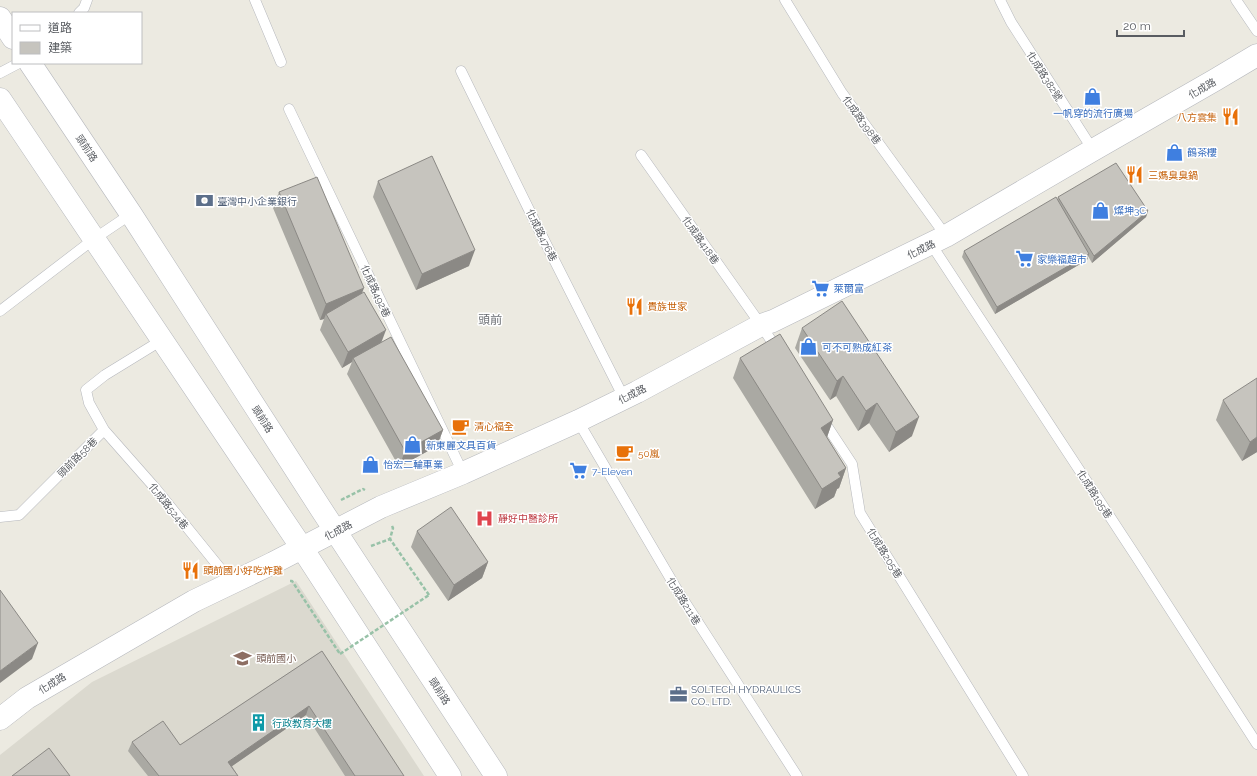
<svg xmlns="http://www.w3.org/2000/svg" width="1257" height="776" font-family="Raleway,'Noto Sans TC',sans-serif">
	<style>
		.education { fill: #dbd9cf }
		.lines { fill: none; stroke-linecap: round; stroke-linejoin: round }
		.service-casing { stroke: #b6b8bd; stroke-width: 11 }
		.tertiary-casing { stroke: #b6b8bd; stroke-width: 23 }
		.path { stroke: #98c2a8; stroke-width: 2.5; stroke-dasharray: 4 2; stroke-linecap: butt }
		.service { stroke: #fff; stroke-width: 10 }
		.tertiary { stroke: #fff; stroke-width: 22 }
		.path-bridge { stroke: #98c2a8; stroke-width: 2.5; stroke-dasharray: 4 2; stroke-linecap: butt }
		.wall { fill: #aaa9a3 }
		.shaded-wall { fill: #8b8985 }
		.building { fill: #c6c4be; stroke: #8b8985 }
		.labels { text-anchor: middle; stroke-width: 3; stroke-linejoin: round; paint-order: stroke }
		.street-label { font-size: 10px; fill: #595c61; stroke: #fff }
		.shop-label { font-size: 10px; fill: #366cbe; stroke: #fff; text-anchor: start }
		.food-label { font-size: 10px; fill: #c56008; stroke: #fff; text-anchor: start }
		.service-label { font-size: 10px; fill: #4e5e75; stroke: #fff; text-anchor: start }
		.health-label { font-size: 10px; fill: #be3a42; stroke: #fff; text-anchor: start }
		.education-label { font-size: 10px; fill: #785e54; stroke: #fff; text-anchor: start }
		.culture-label { font-size: 10px; fill: #0d838f; stroke: #fff; text-anchor: start }
		.quarter-label { font-size: 12px; fill: #6a6e73; stroke: #fff }
	</style>
	<rect width="100%" height="100%" fill="#eceae1"/>
	<path class="education" d="M296,581L424,776H0V755L92,682Z"/>
	<g class="lines">
		<defs>
			<path id="service" d="M255,0L281,62
				M785,0L842,93L946,236
				M1000,0L1011,22L1093,150
				M1236,0L1257,31
				M79,13L84,8L87,0
				M461,71L536,224L624,398
				M0,73L19,63
				M289,109L463,473
				M641,155L761,325L778,351
				M931,244L1139,561L1257,744
				M0,311L94,239L131,214
				M162,340L105,375L86,390L89,403L104,430L156,489L232,583
				M823,420L852,464L860,513L1023,776
				M578,421L679,593L797,776
				M0,517L19,515L104,430"/>
			<path id="tertiary" d="M0,18L13,38
				M30,63L131,214L321,509L496,776
				M0,99L302,548L450,776
				M0,719L27,698L194,601L273,563L381,507L463,473L578,421L637,392L761,325L773,321L946,236L1093,150L1215,80L1257,55"/>
		</defs>
		<use href="#service" class="service-casing"/>
		<use href="#tertiary" class="tertiary-casing"/>
		<path class="path" d="M341,500L363,489L365,490
			M392,526L393,528L390,539L429,595
			M371,546L390,539
			M290,581H292L340,654"/>
		<use href="#service" class="service"/>
		<use href="#tertiary" class="tertiary"/>
		<path class="path-bridge" d="M340,654L429,595"/>
	</g>
	<path class="wall" d="M378,181L469,266L416,290L373,197Z
		M279,192L362,293L381,342L443,430L437,446L399,467L347,374L352,362L342,368L320,330L324,319L320,320L273,208Z
		M1058,197L1148,211L1146,217L1092,263L1088,256L1087,260L995,314L962,257L964,251L1057,200Z
		M802,328L912,436L889,452L869,423L858,431L836,396L830,400L795,348Z
		M740,358L833,420L827,437L846,468L839,488L837,489L834,497L815,509L733,378Z
		M1223,400L1257,452L1242,461L1216,420Z
		M417,531L488,562L482,578L448,601L411,547Z
		M322,651L404,776H345L306,715L232,766L238,776H148L128,751L132,742L180,745Z"/>
	<path class="shaded-wall" d="M1148,211L1146,217L1092,263L1094,256Z
		M475,250L469,266L416,290L422,274Z
		M1089,254L1087,260L995,314L997,307Z
		M364,288L358,304L326,314L324,319L320,320L326,304Z
		M386,330L380,346L353,358L352,362L342,368L348,352Z
		M843,376L836,396L830,400L837,381Z
		M877,403L869,423L858,431L866,411Z
		M919,417L912,436L889,452L896,432Z
		M833,420L826,440L821,428Z
		M443,430L437,446L399,467L405,451Z
		M1257,437V452L1242,461L1250,442Z
		M846,468L839,488L837,489L834,497L815,509L822,489L838,473Z
		M488,562L482,578L448,601L454,585Z
		M38,643L32,659L0,683V671Z
		M309,706L306,715L225,771L228,762Z"/>
	<path class="building" d="M432,156L475,250L422,274L378,181Z
		M1116,163L1148,211L1094,256L1058,197Z
		M317,177L364,288L326,304L279,192Z
		M1056,197L1089,254L997,307L964,251Z
		M364,292L386,330L348,352L326,314Z
		M842,301L919,417L896,432L877,403L866,411L843,376L837,381L802,328Z
		M780,334L833,420L821,428L846,468L838,473L841,477L822,489L740,358Z
		M391,337L443,430L405,451L353,358Z
		M1257,378V437L1250,442L1223,400Z
		M451,507L488,562L454,585L417,531Z
		M0,590L38,643L0,671Z
		M322,651L404,776H355L309,706L228,762L238,776H159L132,742L163,721L180,745Z
		M49,748L70,776H12Z"/>
	<defs>
		<symbol id="shop-bare" viewBox="-9 -9 18 18"><path d="M-5-2.5h2.3a2.7 3.5 0 0 1 5.4 0H5L5.5 6h-11ZM-1.5-2.5h3a1.5 2.3 0 0 0-3 0Z" fill="#3f7fe0" stroke="#fff" stroke-width="2.5" paint-order="stroke"/></symbol>
		<symbol id="restaurant-bare" viewBox="-9 -9 18 18"><path d="M-5-6h1v4h1v-4h1v4h1v-4h1v5L-1.5 .5V6h-2V.5L-5-1ZM5-6V6H3V1.5H1.5Q1.5-4 5-6Z" fill="#e8710a" stroke="#fff" stroke-width="2.5" paint-order="stroke"/></symbol>
		<symbol id="bank-bare" viewBox="-9 -9 18 18"><path d="M-6-4H6V4H-6ZM0-2.3a2.3 2.3 0 1 0 0 4.6a2.3 2.3 0 1 0 0-4.6Z" fill="#5c6f8a" stroke="#fff" stroke-width="2.5" paint-order="stroke"/></symbol>
		<symbol id="supermarket-bare" viewBox="-9 -9 18 18"><path d="M-6-5.5h2.5l.6 2H6L4.5 2H-2.5L-4.4-4H-6ZM-1.5 3.2a1.3 1.3 0 1 0 .1 0ZM3 3.2a1.3 1.3 0 1 0 .1 0Z" fill="#3f7fe0" stroke="#fff" stroke-width="2.5" paint-order="stroke"/></symbol>
		<symbol id="cafe-bare" viewBox="-9 -9 18 18"><path d="M-5.5-4.5H6V0H3Q3 3.5 0 3.5H-2.5Q-5.5 3.5-5.5 0ZM3-3.2v2h1.7v-2ZM-6 4.5H4V6H-6Z" fill="#e8710a" stroke="#fff" stroke-width="2.5" paint-order="stroke"/></symbol>
		<symbol id="hospital-bare" viewBox="-9 -9 18 18"><path d="M-5-5h3v3.5h4V-5h3V5h-3V1.5h-4V5h-3Z" fill="#e0444e" stroke="#fff" stroke-width="2.5" paint-order="stroke"/></symbol>
		<symbol id="school-bare" viewBox="-9 -9 18 18"><path d="M0-5L7-2L0 1L-7-2ZM-4 1L0 2.5L4 1V4Q0 6-4 4Z" fill="#8d6e63" stroke="#fff" stroke-width="2.5" paint-order="stroke"/></symbol>
		<symbol id="office-bare" viewBox="-9 -9 18 18"><path d="M-6-3h4V-5.5h4V-3h4V5H-6ZM-1-4.5V-3h2v-1.5ZM-6 0V1H6V0Z" fill="#5c6f8a" stroke="#fff" stroke-width="2.5" paint-order="stroke"/></symbol>
		<symbol id="building-bare" viewBox="-9 -9 18 18"><path d="M-4-6H4V6H1V3H-1V6H-4ZM-2.5-4.3h1.7v1.8h-1.7ZM.8-4.3h1.7v1.8H.8ZM-2.5-1h1.7V.8h-1.7ZM.8-1h1.7V.8H.8Z" fill="#0f9aa8" stroke="#fff" stroke-width="2.5" paint-order="stroke"/></symbol>
	</defs>
	<g fill-rule="evenodd">
		<use href="#shop-bare" x="1080" y="84" width="25" height="25"/>
		<use href="#restaurant-bare" x="1218" y="104" width="25" height="25"/>
		<use href="#shop-bare" x="1162" y="140" width="25" height="25"/>
		<use href="#restaurant-bare" x="1122" y="162" width="25" height="25"/>
		<use href="#bank-bare" x="192" y="188" width="25" height="25"/>
		<use href="#shop-bare" x="1088" y="198" width="25" height="25"/>
		<use href="#supermarket-bare" x="1012" y="246" width="25" height="25"/>
		<use href="#supermarket-bare" x="808" y="276" width="25" height="25"/>
		<use href="#restaurant-bare" x="622" y="294" width="25" height="25"/>
		<use href="#shop-bare" x="796" y="334" width="25" height="25"/>
		<use href="#cafe-bare" x="448" y="414" width="25" height="25"/>
		<use href="#shop-bare" x="400" y="432" width="25" height="25"/>
		<use href="#cafe-bare" x="612" y="440" width="25" height="25"/>
		<use href="#shop-bare" x="358" y="452" width="25" height="25"/>
		<use href="#supermarket-bare" x="566" y="458" width="25" height="25"/>
		<use href="#hospital-bare" x="472" y="506" width="25" height="25"/>
		<use href="#restaurant-bare" x="178" y="558" width="25" height="25"/>
		<use href="#school-bare" x="230" y="646" width="25" height="25"/>
		<use href="#office-bare" x="666" y="682" width="25" height="25"/>
		<use href="#building-bare" x="246" y="710" width="25" height="25"/>
	</g>
	<g class="labels">
		<g class="street-label">
			<text transform="translate(1045 76) rotate(57)" y="4">化成路382號</text>
			<text transform="translate(1202 88) rotate(-30)" y="4">化成路</text>
			<text transform="translate(862 120) rotate(54)" y="4">化成路398巷</text>
			<text transform="translate(87 148) rotate(56)" y="4">頭前路</text>
			<text transform="translate(542 235) rotate(64)" y="4">化成路476巷</text>
			<text transform="translate(701 240) rotate(55)" y="4">化成路418巷</text>
			<text transform="translate(921 249) rotate(-26)" y="4">化成路</text>
			<text transform="translate(376 291) rotate(65)" y="4">化成路492巷</text>
			<text transform="translate(632 394) rotate(-27)" y="4">化成路</text>
			<text transform="translate(263 419) rotate(57)" y="4">頭前路</text>
			<text transform="translate(77 457) rotate(-45)" y="4">頭前路58巷</text>
			<text transform="translate(1095 494) rotate(57)" y="4">化成路195巷</text>
			<text transform="translate(169 506) rotate(51)" y="4">化成路524巷</text>
			<text transform="translate(338 530) rotate(-28)" y="4">化成路</text>
			<text transform="translate(885 553) rotate(58)" y="4">化成路205巷</text>
			<text transform="translate(684 601) rotate(58)" y="4">化成路211巷</text>
			<text transform="translate(52 683) rotate(-31)" y="4">化成路</text>
			<text transform="translate(440 691) rotate(57)" y="4">頭前路</text>
		</g>
		<g class="shop-label">
			<text x="1093" y="117" text-anchor="middle">一帆穿的流行廣場</text>
			<text x="1187" y="156">鶴茶樓</text>
			<text x="1114" y="214">燦坤3C</text>
			<text x="1037" y="263">家樂福超市</text>
			<text x="834" y="292">萊爾富</text>
			<text x="822" y="351">可不可熟成紅茶</text>
			<text x="426" y="449">新東麗文具百貨</text>
			<text x="383" y="468">怡宏二輪車業</text>
			<text x="592" y="475">7-Eleven</text>
		</g>
		<g class="food-label">
			<text x="1217" y="121" text-anchor="end">八方雲集</text>
			<text x="1148" y="179">三媽臭臭鍋</text>
			<text x="647" y="310">貴族世家</text>
			<text x="474" y="430">清心福全</text>
			<text x="638" y="457">50嵐</text>
			<text x="203" y="574">頭前國小好吃炸雞</text>
		</g>
		<g class="service-label">
			<text x="217" y="205">臺灣中小企業銀行</text>
			<text x="691" y="693">SOLTECH HYDRAULICS<tspan x="691" dy="12">CO., LTD.</tspan></text>
		</g>
		<g class="health-label">
			<text x="498" y="522">靜好中醫診所</text>
		</g>
		<g class="education-label">
			<text x="256" y="662">頭前國小</text>
		</g>
		<g class="culture-label">
			<text x="272" y="727">行政教育大樓</text>
		</g>
		<g class="quarter-label">
			<text x="490" y="324">頭前</text>
		</g>
	</g>
	<rect x="12" y="12" width="130" height="52" fill="#ffffff" stroke="#bdbec0"/>
	<rect x="20" y="25" width="20" height="6" fill="#ffffff" stroke="#bdbec0"/>
	<text x="48" y="32" font-size="12" fill="#595c61">道路</text>
	<rect x="20" y="42" width="20" height="12" fill="#c6c4be" stroke="#bdbec0"/>
	<text x="48" y="52" font-size="12" fill="#595c61">建築</text>
	<path d="M1117 30v6h67v-6" fill="none" stroke="#595c61" stroke-width="2"/>
	<text x="1123" y="30" font-size="12" fill="#595c61" stroke="#ffffff" stroke-width="3" paint-order="stroke">20 m</text>
</svg>
